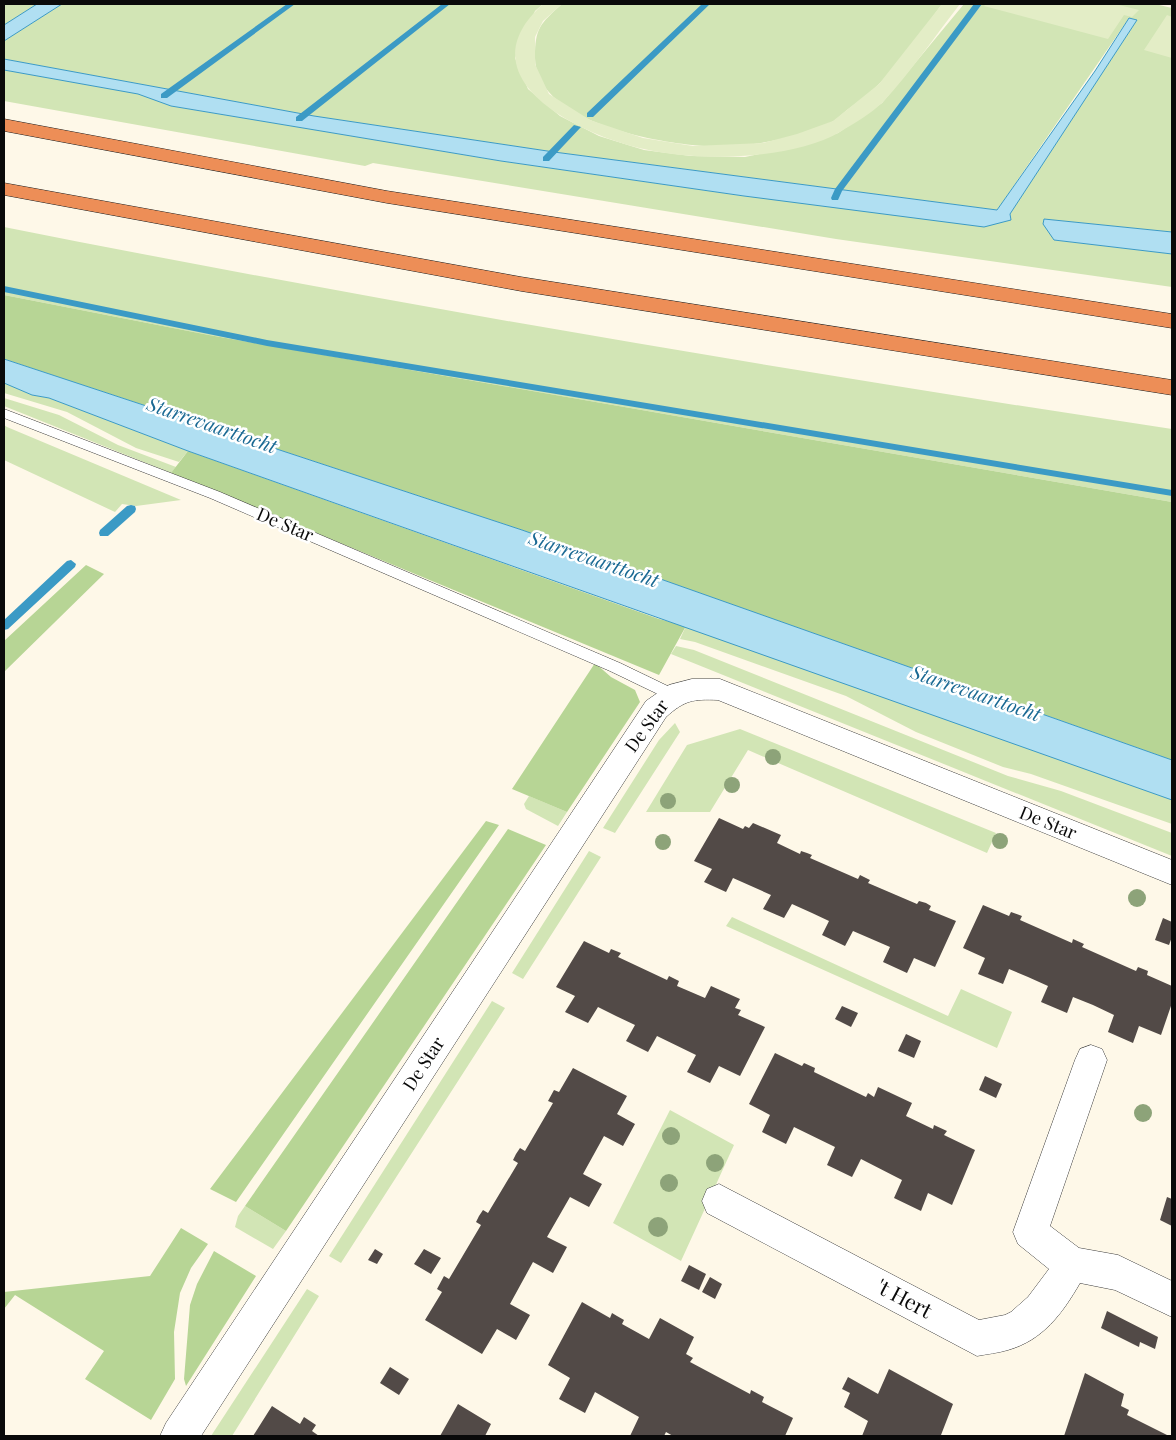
<svg xmlns="http://www.w3.org/2000/svg" width="1176" height="1440" font-family="'Playfair Display',serif">
	<style>
		.green { fill: #d2e5b5 }
		.forest { fill: #b7d595 }
		.pitch { fill: #e3edc6 }
		.water { fill: #b0dff2; stroke: #3b9ac5 }
		.lines { fill: none; stroke-linecap: round; stroke-linejoin: round }
		.stream { fill: #3b9ac5; fill-rule: evenodd }
		.building { fill: #524a47 }
		.lane-casing { stroke: #3d3d3d; stroke-width: 1 }
		.street-casing { stroke: #3d3d3d; stroke-width: 1 }
		.highway-casing { stroke: #1b1b1b; stroke-width: 1 }
		.lane { fill: #fff; fill-rule: evenodd }
		.street { fill: #fff; fill-rule: evenodd }
		.highway { fill: #ed8e57; fill-rule: evenodd }
		.tree { fill: #8da379 }
		.labels { text-anchor: middle; stroke-width: 5; stroke-linejoin: round; paint-order: stroke }
		.street-label { font-size: 18px; fill: #0a0a0a; stroke: #fff }
		.water-label { font-size: 19px; font-style: italic; fill: #1b6a94; stroke: #fff }
		.near-street-label { font-size: 21px; fill: #0a0a0a; stroke: #fff }
	</style>
	<rect width="100%" height="100%" fill="#fef8e8"/>
	<path class="green" d="M4,4H37L4,25Z
		M62,4H543L535,11L515,58L528,89L560,116L599,136L644,150L691,156L745,157L812,143L838,133L882,103L964,4H975L869,148L982,4H1155L1172,8V232L1044,219L1054,240L1172,254V287L836,239L373,163L365,166L4,101V70L139,94L171,106L501,161L744,196L1011,220L1010,214L1137,20L1129,18L997,210L554,152L314,116L4,59V41Z
		M562,4H942C922,31 903,61 879,84C869,94 858,102 847,110C842,114 837,119 832,122C794,141 734,150 692,145C645,140 536,119 535,58C535,28 540,24 562,4Z
		M4,227C392,304 781,370 1172,429V502L209,335L4,295Z
		M4,383L32,395L49,398L188,451L179,462L136,448L67,412L4,393Z
		M4,398L59,415L118,445L176,467L171,473L4,406Z
		M4,425L7,427L181,500L136,506L122,504L115,512L4,460Z
		M686,626L1172,800V824L1031,774L1003,767L916,732L846,696L695,642L680,639Z
		M676,646L694,650L1008,776L1061,791L1172,833V856L671,654Z
		M675,723L680,732L615,833L603,828L659,740Z
		M740,729L996,833L987,853L748,750L710,812H646L687,745Z
		M529,796L567,812L558,826L526,809L524,804Z
		M589,851L601,857L523,979L512,973Z
		M732,917L948,1016L961,989L1012,1012L997,1048L726,926Z
		M492,1001L505,1008L341,1263L329,1256Z
		M670,1110L734,1145L681,1261L613,1223Z
		M245,1206L286,1231L273,1249L235,1227L238,1216Z
		M307,1289L319,1296L232,1436H211Z"/>
	<path class="forest" d="M4,295L209,335L1172,502V760L522,530L4,359Z
		M188,451L659,619L686,626L659,675L171,473Z
		M86,565L104,574L4,672V641Z
		M595,663L611,677L635,690L640,702L567,812L512,789Z
		M486,821L499,825L236,1202L210,1189Z
		M508,829L546,845L286,1231L245,1206Z
		M181,1228L208,1244L191,1268L180,1293L174,1332L175,1379L151,1420L85,1379L104,1351L15,1295L4,1309V1292L150,1276Z
		M214,1251L256,1276L186,1386L184,1379L190,1305L197,1284Z"/>
	<path class="pitch" d="M543,4H562L543,21L535,37V64L549,94L590,120L643,138L693,146L763,143L797,134L833,121L879,84L942,4H960C935,36 911,72 883,102C872,113 853,124 840,132C791,160 697,162 644,149C580,135 461,78 543,4Z
		M986,4H1115L1139,10L1132,17L1124,15L1108,39L984,6Z
		M1167,15L1172,17V58L1144,50Z"/>
	<path class="water" d="M37,4H62L4,41V25Z
		M1129,18L1137,20L1010,214L1011,220L984,227L744,196L501,161L171,106L138,94L4,70V59L314,116L554,152L997,210L1095,71Z
		M1044,219L1172,232V254L1054,240L1043,224Z
		M4,359L522,530L1172,760V800L188,451L49,398L32,395L4,383Z"/>
	<g class="lines">
		<path class="stream" d="M287,4H295L167,98H161V94Z
			M442,4H450L302,121H296V117Z
			M702,4H710L593,117H587V113Z
			M974,4H982L842,191L838,200H832L831,198L835,189Z
			M574,125L581,127L549,161H543V157Z
			M4,286L267,340L1172,490V496L267,346L4,292Z
			M131,505L135,506L136,509L135,512L108,536H100L99,533L100,530L127,506Z
			M71,560L76,564L75,567L8,629L4,630V620L67,561Z"/>
	</g>
	<path class="building" d="M719,818L743,829L745,826L749,828L753,823L781,835L777,843L800,854L801,851L807,853L812,855L810,858L858,879L860,875L870,880L868,883L917,904L919,901L926,903L931,906L929,910L956,921L935,967L914,958L907,973L883,962L890,947L853,931L845,946L822,935L829,921L812,913L792,904L784,918L763,909L771,895L733,878L726,892L704,882L712,869L694,861Z
		M983,905L1009,916L1011,912L1022,916L1020,920L1072,943L1073,939L1084,944L1082,947L1136,971L1138,967L1148,971L1147,975L1172,986V1003L1161,1035L1139,1026L1133,1043L1108,1032L1114,1015L1093,1005L1073,997L1067,1013L1041,1002L1048,986L1028,977L1009,969L1003,984L978,974L985,958L963,948Z
		M1163,918L1172,922V937L1169,945L1155,940Z
		M584,941L609,953L611,949L621,953L618,957L667,980L669,976L679,981L677,986L705,998L711,986L740,999L735,1008L741,1010L738,1015L765,1027L740,1076L719,1066L710,1083L687,1072L696,1055L657,1036L648,1052L626,1041L635,1025L616,1016L598,1007L588,1023L565,1012L575,996L556,987Z
		M842,1006L858,1013L851,1027L835,1019Z
		M906,1034L921,1041L914,1058L898,1051Z
		M775,1053L802,1066L804,1063L815,1068L814,1072L866,1097L868,1093L874,1097L878,1087L912,1103L906,1116L933,1129L934,1125L947,1131L944,1135L975,1150L952,1205L928,1193L921,1211L894,1198L902,1180L861,1159L852,1177L827,1165L835,1147L794,1127L786,1144L762,1132L770,1115L749,1104Z
		M573,1068L627,1096L617,1114L635,1124L623,1146L604,1136L583,1174L602,1184L589,1207L570,1197L547,1237L567,1247L553,1273L533,1262L510,1304L530,1315L516,1340L497,1329L482,1354L425,1320L442,1292L437,1289L444,1276L449,1279L481,1225L476,1222L479,1216L483,1210L488,1213L518,1163L513,1160L516,1154L520,1148L525,1151L553,1103L548,1101L554,1090L559,1092Z
		M985,1076L1002,1084L996,1098L979,1090Z
		M1167,1197L1172,1199V1226L1160,1220Z
		M375,1249L383,1254L377,1264L368,1260Z
		M424,1249L441,1258L431,1274L414,1264Z
		M689,1265L706,1274L699,1290L681,1281Z
		M710,1277L722,1284L715,1299L702,1292Z
		M582,1302L610,1318L612,1313L617,1316L624,1320L622,1324L649,1339L660,1318L694,1337L686,1354L693,1358L690,1362L750,1394L751,1390L764,1397L762,1402L793,1418L785,1436H673L666,1432L664,1436H630L639,1417L595,1392L585,1413L559,1399L570,1378L548,1365Z
		M1107,1311L1158,1337L1155,1349L1140,1342L1139,1347L1101,1328Z
		M390,1367L409,1379L399,1395L380,1383Z
		M889,1369L953,1404L941,1435L945,1436H862L868,1421L844,1407L850,1393L842,1389L848,1377L878,1394Z
		M1085,1373L1124,1394L1121,1406L1129,1410L1127,1415L1169,1436H1064Z
		M458,1404L491,1424L485,1436H440Z
		M272,1406L300,1424L304,1417L316,1425L312,1431L319,1436H253Z"/>
	<g class="lines">
		<defs>
			<path id="lane" d="M4,409L220,492L620,663L676,690L678,694L676,698H666L610,671L210,498L4,418Z"/>
			<path id="street" d="M692,679H720L730,683L1172,860V885L718,700C693,699 685,700 666,717L201,1436H160L166,1423L646,701L669,685Z
				M1091,1045L1102,1049L1107,1060L1050,1226L1079,1248L1118,1255L1172,1281V1317L1115,1290L1080,1283C1062,1314 1043,1340 1008,1350C998,1353 987,1354 977,1356L707,1213L702,1201L707,1189L719,1184L979,1320L1005,1315L1011,1312L1028,1297L1049,1269L1018,1244L1013,1232L1075,1060L1080,1049Z"/>
			<path id="highway" d="M4,119L387,191L1172,314V328L387,203L4,131Z
				M4,183L521,277L1172,380V395L521,291L4,195Z"/>
		</defs>
		<use href="#lane" class="lane-casing"/>
		<use href="#street" class="street-casing"/>
		<use href="#highway" class="highway-casing"/>
		<use href="#lane" class="lane"/>
		<use href="#street" class="street"/>
		<use href="#highway" class="highway"/>
	</g>
	<g class="tree">
		<circle cx="773" cy="757" r="8"/>
		<circle cx="732" cy="785" r="8"/>
		<circle cx="668" cy="801" r="8"/>
		<circle cx="1000" cy="841" r="8"/>
		<circle cx="663" cy="842" r="8"/>
		<circle cx="1137" cy="898" r="9"/>
		<circle cx="1143" cy="1113" r="9"/>
		<circle cx="671" cy="1136" r="9"/>
		<circle cx="715" cy="1163" r="9"/>
		<circle cx="669" cy="1183" r="9"/>
		<circle cx="658" cy="1227" r="10"/>
	</g>
	<g class="labels">
		<g class="street-label">
			<text transform="translate(285 525) rotate(23)" y="6">De Star</text>
			<text transform="translate(647 726) rotate(-54)" y="6">De Star</text>
			<text transform="translate(1048 823) rotate(22)" y="6">De Star</text>
			<text transform="translate(424 1064) rotate(-57)" y="6">De Star</text>
		</g>
		<g class="water-label">
			<text transform="translate(212 425) rotate(19)" y="7">Starrevaarttocht</text>
			<text transform="translate(594 559) rotate(19)" y="7">Starrevaarttocht</text>
			<text transform="translate(976 693) rotate(19)" y="7">Starrevaarttocht</text>
		</g>
		<g class="near-street-label">
			<text transform="translate(904 1299) rotate(28)" y="7">'t Hert</text>
		</g>
	</g>
	<rect width="1176" height="1440" fill="none" stroke="#0a0a0a" stroke-width="10"/>
</svg>
